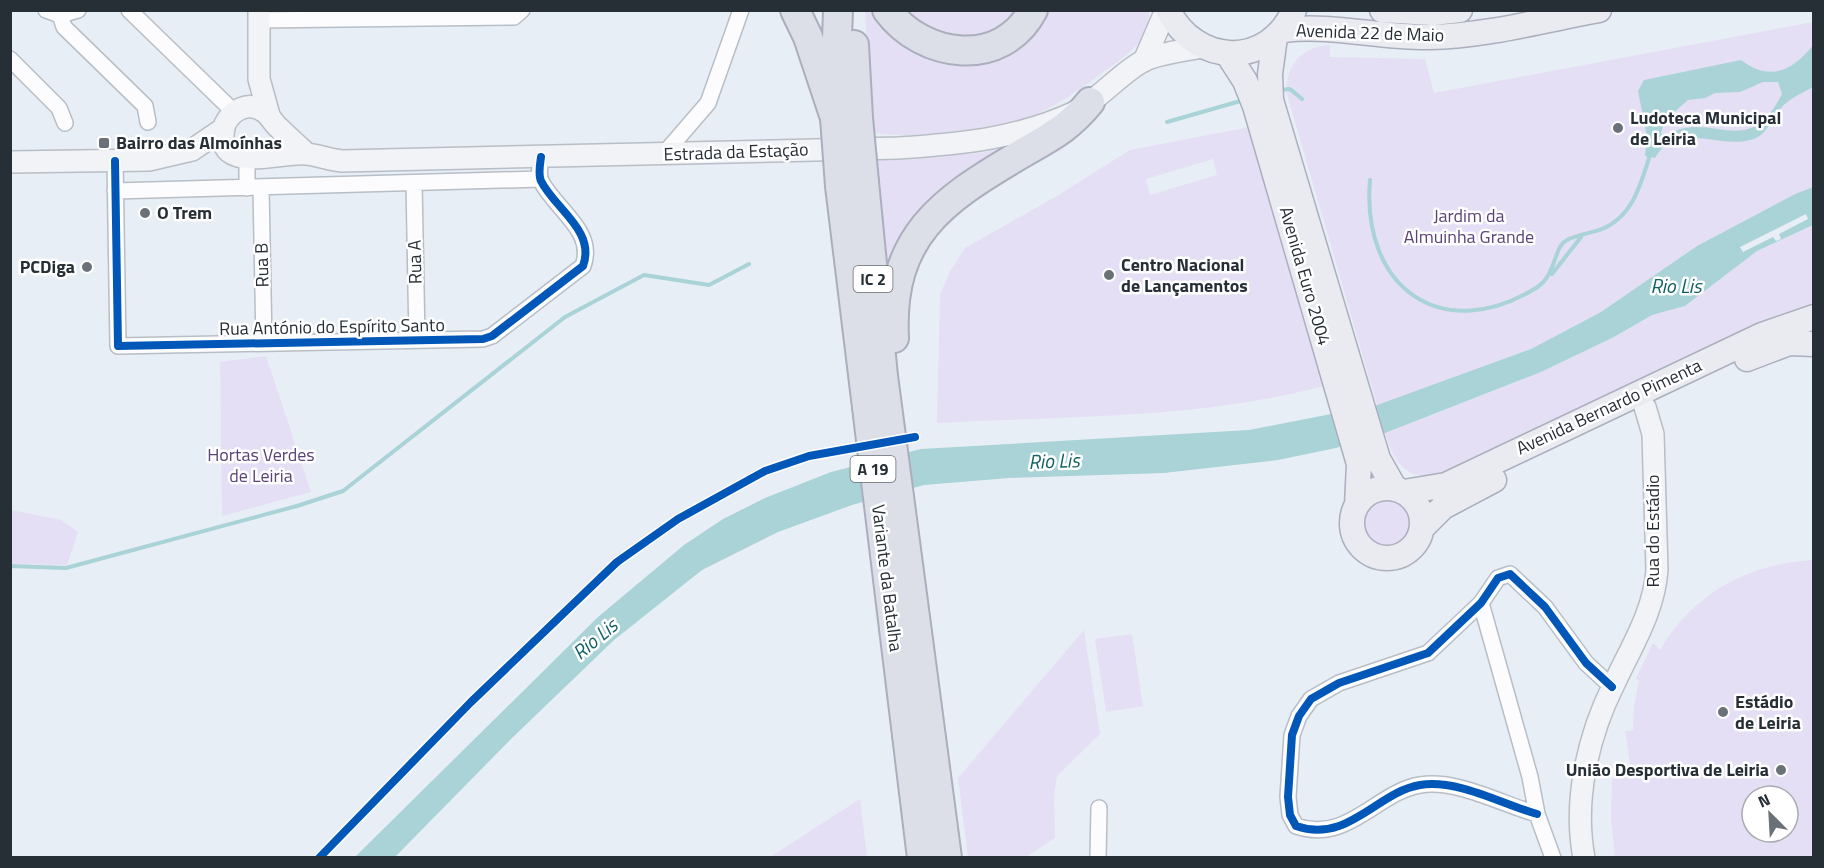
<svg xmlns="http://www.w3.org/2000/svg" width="1824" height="868" font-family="'Titillium Web',sans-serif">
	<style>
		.green { fill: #e4dff4; fill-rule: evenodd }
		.water { fill: #a9d3d6; fill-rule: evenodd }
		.pier { fill: #e8eef5 }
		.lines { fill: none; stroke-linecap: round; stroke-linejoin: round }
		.stream { stroke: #a9d3d6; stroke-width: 4 }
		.street-casing { stroke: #b8bec5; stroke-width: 18 }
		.secondary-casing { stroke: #b8bec5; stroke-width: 24 }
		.primary-casing { stroke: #abafbd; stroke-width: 27 }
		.highway-casing { stroke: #abafbd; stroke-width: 32 }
		.street { stroke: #fcfcfe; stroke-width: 15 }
		.secondary { stroke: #f2f3f7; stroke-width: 21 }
		.primary { stroke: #e9ebf1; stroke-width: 24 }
		.highway { stroke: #dcdee8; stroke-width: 28 }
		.highway-bridge-casing { stroke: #abafbd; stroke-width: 32; stroke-linecap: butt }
		.highway-bridge { stroke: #dcdee8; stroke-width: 28 }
		.cycleway-casing { stroke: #fff; stroke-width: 11 }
		.cycleway { stroke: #0057b8; stroke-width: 8 }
		.poi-dot { fill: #6a7179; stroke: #fff; stroke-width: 2 }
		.labels { text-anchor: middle; stroke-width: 5; stroke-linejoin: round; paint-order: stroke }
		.shield { fill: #fff; stroke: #676d72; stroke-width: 1.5 }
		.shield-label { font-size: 16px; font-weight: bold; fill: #262e36 }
		.street-label { font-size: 18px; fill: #262e36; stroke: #fff }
		.poi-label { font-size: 18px; font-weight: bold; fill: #262e36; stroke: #fff; text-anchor: start }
		.park-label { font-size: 18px; fill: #5b4378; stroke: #fff }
		.water-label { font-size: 20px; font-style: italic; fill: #116164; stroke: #fff }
	</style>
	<rect width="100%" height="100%" fill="#e8eef5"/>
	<path class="green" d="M1149,10C1150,40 1128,55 1106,70C1081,89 1057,106 1028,118C981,137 923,138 873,133L865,11H878L940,57L1043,11Z
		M898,11H1022C1005,32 968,45 942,38C928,35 911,19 898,11Z
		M1813,22V187L1795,194L1697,246L1601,312L1531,349L1377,405L1287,94C1285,65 1302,47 1330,45V57L1425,59L1434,93Z
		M1250,127L1324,386C1199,419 1066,416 937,423L940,295L950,271L965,248L1057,196L1130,150ZM1213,159L1217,175L1150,195L1146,179Z
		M1017,145L887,287L875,160L980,153Z
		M1813,225V303L1804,309L1446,472C1409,484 1395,466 1385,433L1541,372L1614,337L1652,315L1685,306L1757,251Z
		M266,356L311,492L222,516L220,362Z
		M1362 521a25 25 0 1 1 50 0a25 25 0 1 1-50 0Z
		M11,510L61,520L78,532L67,565L11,564Z
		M1813,560V857H1615L1611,819L1612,779L1632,775L1625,731L1633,730L1634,707L1639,681L1636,678L1653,643L1660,650C1693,593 1748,564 1813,560ZM1752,796H1788V832H1752Z
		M1084,630L1100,734L1057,776L1054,798L1055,838L1026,857H968L958,778Z
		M1132,634L1143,706L1106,712L1095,639Z
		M860,799L867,857H770Z"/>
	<path class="water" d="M1813,45V87C1804,92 1793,97 1785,104C1772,115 1769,136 1750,140C1718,149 1677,120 1655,158L1645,156L1647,137L1638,91L1644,80L1741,60C1769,82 1793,71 1813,45ZM1763,82H1778L1782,94C1747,164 1712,107 1665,136L1661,133L1665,120L1688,100L1705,98L1715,93L1740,92Z
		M1813,187V225L1757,251L1685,306L1652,315L1614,337L1541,372L1385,433L1336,448L1278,460L1164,473L1009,478L924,485L852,505L778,532L702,570L614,640L512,738L395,857L354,858L598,617L684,545L723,519L765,498L831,472L921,449L1249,430L1377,405L1531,349L1601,312L1697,246L1795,194Z"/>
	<path class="pier" d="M1806,214L1808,219L1779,234L1781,239L1776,241L1773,237L1743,252L1740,247Z"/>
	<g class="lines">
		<path class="stream" d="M1280,90L1290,89L1302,99
			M1167,122L1244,100
			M1370,180C1361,287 1441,346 1536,288C1557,275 1553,247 1567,240C1575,235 1592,233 1602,229C1634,216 1641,182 1651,152
			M1552,274L1581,237
			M10,566L66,568L297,506L343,491L565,317L644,275L709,285L749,264"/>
		<defs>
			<path id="street" d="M46,10L60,15L78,10
				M129,10L234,112
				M60,15L64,27L145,106L148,122
				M259,20L514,17L522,10
				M10,59L59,108L65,123
				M664,154L708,103L741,10
				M115,161L118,346L483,339L492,336L583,266C596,231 555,209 541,181C538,175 540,164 541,157
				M414,183L417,340
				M261,187L264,343
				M247,188V159
				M115,191L540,179
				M1481,603L1530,777L1537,814L1553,858
				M1537,814C1501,804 1458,779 1420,785C1377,792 1348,844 1296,826L1290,815L1288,797L1292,735L1299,716L1311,699L1339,683L1428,653L1481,603L1498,578L1510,574L1545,607L1586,663L1612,687
				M1098,858L1099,808"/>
			<path id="secondary" d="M259,10V79L269,115
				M1144,61L1166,10
				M307,154C297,145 288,137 279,128C273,123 270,115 263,111C248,101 232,110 225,124C210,177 282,151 306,154C318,155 330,160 342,161L898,148C960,144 1016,139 1073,113C1099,100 1118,75 1143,61C1159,53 1183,51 1201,47
				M10,162L149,160L192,150L223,129
				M1584,858C1573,800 1588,736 1614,684C1631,647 1654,612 1657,570L1653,434L1645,407"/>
			<path id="primary" d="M1168,10C1196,66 1268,69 1294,10
				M1382,10L1432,13L1460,10
				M1283,30C1332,24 1381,38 1430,37C1486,36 1544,20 1599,10
				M1275,37L1270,74L1271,100L1378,459L1395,489
				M1227,53L1245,81L1255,106L1359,464L1357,505
				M1747,359L1789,343L1814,344
				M1352 523a35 35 0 1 1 70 0a35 35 0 1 1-70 0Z
				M1404,492L1446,485L1762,335L1814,317
				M1422,528L1443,507L1494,480"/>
			<path id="highway" d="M795,10L808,37L835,118
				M887,10C923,59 1002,69 1033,10
				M854,45L858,118
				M835,95L838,10
				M864,182L883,376L947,858
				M840,186L922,858
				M894,338C889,236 941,201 1021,154C1050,137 1068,129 1090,102"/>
		</defs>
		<use href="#street" class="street-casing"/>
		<use href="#secondary" class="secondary-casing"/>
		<use href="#primary" class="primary-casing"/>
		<use href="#highway" class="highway-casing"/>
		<use href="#street" class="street"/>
		<use href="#secondary" class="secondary"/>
		<use href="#primary" class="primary"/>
		<use href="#highway" class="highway"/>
		<defs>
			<path id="highway-bridge" d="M835,118L840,186
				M858,118L864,182"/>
		</defs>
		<use href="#highway-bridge" class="highway-bridge-casing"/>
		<use href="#highway-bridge" class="highway-bridge"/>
		<defs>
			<path id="cycleway" d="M115,161L118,346L483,339L492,336L583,266C596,231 555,209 541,181C538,175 540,164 541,157
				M1537,814C1501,804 1458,779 1420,785C1377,792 1348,844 1296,826L1290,815L1288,797L1292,735L1299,716L1311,699L1339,683L1428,653L1481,603L1498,578L1510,574L1545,607L1586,663L1612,687
				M319,858L471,702L617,562L678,519L765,471L809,456L915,437"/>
		</defs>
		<use href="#cycleway" class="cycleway-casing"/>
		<use href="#cycleway" class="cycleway"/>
	</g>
	<g class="poi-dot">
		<circle cx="1618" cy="128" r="6"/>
		<rect x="98" y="137" width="12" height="12" rx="3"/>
		<circle cx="145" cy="213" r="6"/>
		<circle cx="87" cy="267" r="6"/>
		<circle cx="1109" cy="275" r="6"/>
		<circle cx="1723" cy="712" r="6"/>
		<circle cx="1781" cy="770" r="6"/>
	</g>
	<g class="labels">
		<g class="shield">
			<rect x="853.5" y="266" width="39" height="26" rx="4.5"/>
			<rect x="850.5" y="456" width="45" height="26" rx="4.5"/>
		</g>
		<g class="shield-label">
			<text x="873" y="285">IC 2</text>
			<text x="873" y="475">A 19</text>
		</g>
		<g class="street-label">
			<text transform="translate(1370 33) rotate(2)" y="6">Avenida 22 de Maio</text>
			<text transform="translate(736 152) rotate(-2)" y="6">Estrada da Estação</text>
			<text transform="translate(415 262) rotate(-91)" y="6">Rua A</text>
			<text transform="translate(262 265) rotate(-91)" y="6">Rua B</text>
			<text transform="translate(1305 276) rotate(74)" y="6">Avenida Euro 2004</text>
			<text transform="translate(332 327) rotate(-1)" y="6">Rua António do Espírito Santo</text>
			<text transform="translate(1609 407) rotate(-25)" y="6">Avenida Bernardo Pimenta</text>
			<text transform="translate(1653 531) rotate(-90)" y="6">Rua do Estádio</text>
			<text transform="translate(887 578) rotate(83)" y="6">Variante da Batalha</text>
		</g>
		<g class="poi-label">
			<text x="1630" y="124">Ludoteca Municipal<tspan x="1630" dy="21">de Leiria</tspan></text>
			<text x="116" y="149">Bairro das Almoínhas</text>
			<text x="157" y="219">O Trem</text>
			<text x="1121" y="271">Centro Nacional<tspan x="1121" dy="21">de Lançamentos</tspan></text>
			<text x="75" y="273" text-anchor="end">PCDiga</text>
			<text x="1735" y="708">Estádio<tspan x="1735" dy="21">de Leiria</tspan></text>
			<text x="1769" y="776" text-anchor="end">União Desportiva de Leiria</text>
		</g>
		<g class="park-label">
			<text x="1469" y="222">Jardim da<tspan x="1469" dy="21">Almuinha Grande</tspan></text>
			<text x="261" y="461">Hortas Verdes<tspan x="261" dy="21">de Leiria</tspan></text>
		</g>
		<g class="water-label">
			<text x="1676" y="293">Rio Lis</text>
			<text transform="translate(1054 461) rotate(-2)" y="7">Rio Lis</text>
			<text transform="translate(595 639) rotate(-40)" y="7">Rio Lis</text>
		</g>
	</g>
	<rect width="1824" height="868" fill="none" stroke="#262e36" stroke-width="24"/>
	<g transform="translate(1770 814) rotate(336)"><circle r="28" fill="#ffffff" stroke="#a8abaf" stroke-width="1.5"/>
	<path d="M0-4.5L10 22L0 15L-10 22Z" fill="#6a7179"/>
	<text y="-9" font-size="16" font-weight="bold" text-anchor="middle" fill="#262e36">N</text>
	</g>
</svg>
